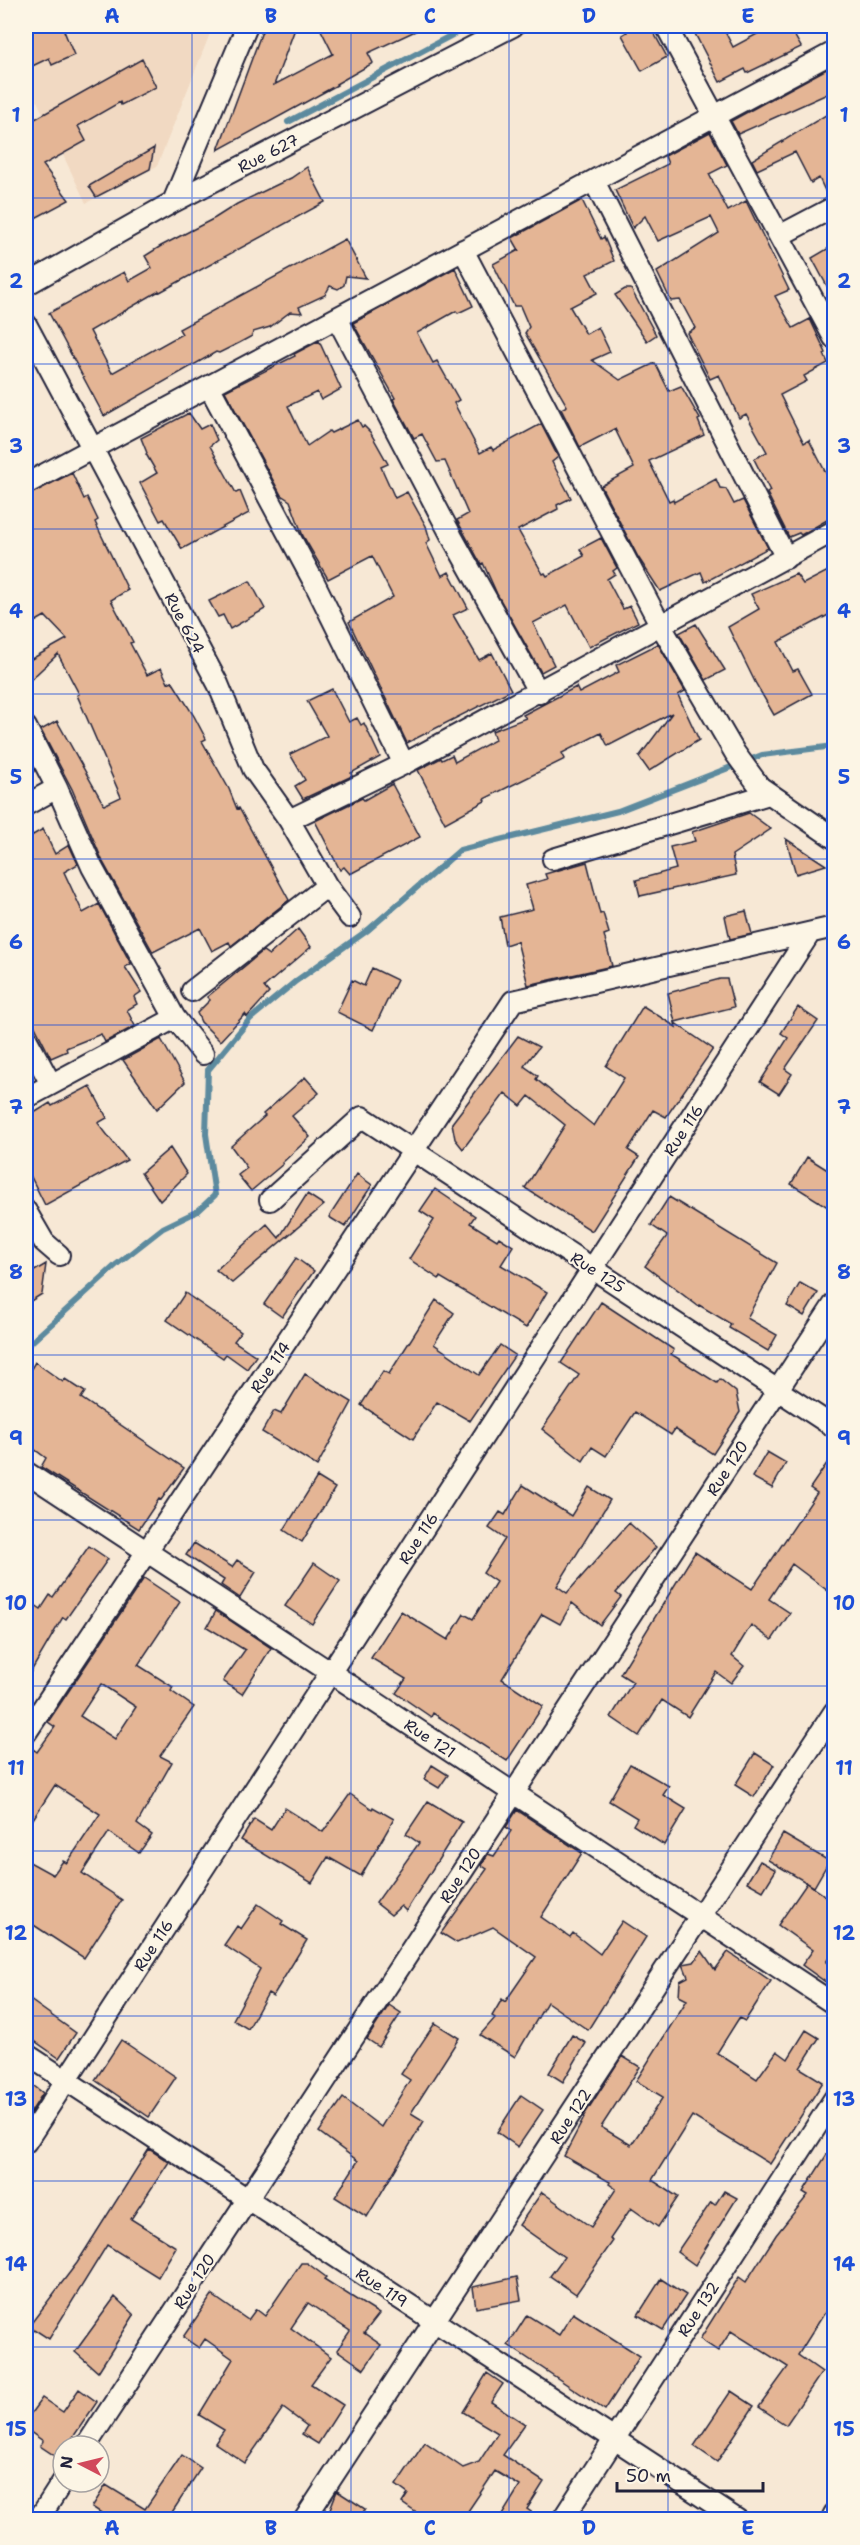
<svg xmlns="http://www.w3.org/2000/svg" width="860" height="2545" font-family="'Shantell Sans',sans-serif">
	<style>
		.built { fill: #f1d9c2 }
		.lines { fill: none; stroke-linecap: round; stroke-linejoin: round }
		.stream { stroke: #5c8a9e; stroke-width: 6 }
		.building { fill: #e4b595; stroke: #22223b; stroke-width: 1.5; fill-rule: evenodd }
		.minor-casing { stroke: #22223b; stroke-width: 24 }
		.minor { stroke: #fcf5e5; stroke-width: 20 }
		.grid { fill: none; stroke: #1d4ed8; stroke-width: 1.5; stroke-opacity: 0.55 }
		.labels { text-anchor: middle; stroke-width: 4.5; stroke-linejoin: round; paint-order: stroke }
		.street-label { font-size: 16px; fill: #22223b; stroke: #fcf5e5 }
		.neatline { fill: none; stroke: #1d4ed8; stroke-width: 2 }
		.grid-label { font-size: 20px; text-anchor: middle; font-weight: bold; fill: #1d4ed8 }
	</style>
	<rect width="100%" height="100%" fill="#f7e8d5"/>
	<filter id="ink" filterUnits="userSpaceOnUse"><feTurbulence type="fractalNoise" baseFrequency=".0167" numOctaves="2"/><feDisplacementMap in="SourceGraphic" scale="12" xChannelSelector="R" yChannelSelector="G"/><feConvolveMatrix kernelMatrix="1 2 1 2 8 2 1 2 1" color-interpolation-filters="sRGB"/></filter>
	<g filter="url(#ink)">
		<path class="built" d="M26,26H213L157,166L86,203L26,78Z"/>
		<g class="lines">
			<path class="stream" d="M288,122L469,26
				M26,1347L117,1264L163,1228L198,1211L215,1195L206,1134L208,1070L250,1019L296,981L368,930L460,850L618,811L762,755L834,746"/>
		</g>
		<path class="building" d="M26,26H62L74,55L52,65L49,58L26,69Z
			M264,26H296L274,85L333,54L319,26H426L368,53L373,63L336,84L337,85L218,150Z
			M622,26H650L667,57L642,71L622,35L627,32Z
			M691,26H722L733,47L772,26H789L801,47L747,73L745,69L720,82Z
			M142,59L156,87L121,105L120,102L78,126L86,141L43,165L69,200L26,223V124Z
			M834,65V91L738,134L731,121Z
			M834,110V195L828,197L819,178L811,183L795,152L757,170L752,160Z
			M710,132L727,165L709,174L728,211L746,201L789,290L775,296L793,328L810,319L826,353L824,354L828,363L804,376L807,381L780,395L804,443L809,440L827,475L834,471V516L801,535L799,533L789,537L767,493L770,491L754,459L767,452L746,414L739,418L719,375L710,379L687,333L695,328L680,300L671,301L657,272L719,233L711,217L658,241L645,216L633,228L615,190L668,164L665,156Z
			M154,148L150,169L96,197L89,186Z
			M307,167L325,202L160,292L159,291L90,331L112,373L182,334L179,329L345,239L366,278L346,276L344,285L338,289L330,286L325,295L299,307L302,313L290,312L270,327L253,332L252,336L239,343L219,353L216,352L104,416L49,313L124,272L129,281L152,268L145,256L161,246L215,218L237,204L291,178Z
			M582,200L601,239L604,237L614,261L587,274L597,293L570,307L586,334L598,327L610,352L592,360L620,380L655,363L669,391L681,386L700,419L698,420L704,435L649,461L669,501L673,499L674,502L716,479L720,488L726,489L734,504L743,500L768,548L705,582L701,572L660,591L638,557L601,486L634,468L615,429L580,447L561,409L567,406L525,333L529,327L520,306H514L493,264L519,250L512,238Z
			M834,245V299L812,258Z
			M455,268L473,306L458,313L456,311L417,333L433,363L437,361L459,400L454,403L480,453L491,447L493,450L541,424L558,457L552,462L571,498L557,505L558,509L518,530L543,574L545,573L547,576L584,556L580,549L601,538L617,568L613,571L615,574L607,579L623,609L630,606L638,622L589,647L567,605L533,623L554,665L541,672L497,594L483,563L481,564L457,520L468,514L445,461L437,462L422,434L414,438L393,399L395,398L353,323Z
			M625,289H631L656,335L647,341L615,295Z
			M319,341L341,389L321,400L317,392L288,406L307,446L329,431L331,433L358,420L362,427L364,426L370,432L388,464L381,467L395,498L407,492L426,526L430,540L426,543L442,576L449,572L468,608L453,615L479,660L492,653L511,690L407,743L349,622L393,597L372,556L328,579L303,536L290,501L281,495L225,391L295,356L294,354Z
			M189,413L200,429L210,424L217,440L210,446L236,493L240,491L249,513L182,549L164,519L160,521L140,483L157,473L146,454L147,453L141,438Z
			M72,473L84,499L87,497L98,520L95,522L128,590L111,600L133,642L130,643L147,675L161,668L168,683L172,681L194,716L206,739L202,741L229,789L237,809L239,808L289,900L231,946L229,942L212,951L200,928L153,952L103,862L72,789L41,730L57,721L104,805L121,797L77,695L79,694L58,654L26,684V662L67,639L45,616L26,627V496Z
			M828,571L829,574L834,571V612L778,642L793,671L798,669L812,694L774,715L756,684L728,627L759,609L751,594L796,574L803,584Z
			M250,581L265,609L230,629L223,615L218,617L209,601Z
			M696,624L725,670L706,680L679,633Z
			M658,644L685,691L678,695L699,740L649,771L639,757L672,713L608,746L601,733L562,753L565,759L484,799L485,801L445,823L418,770L441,758L442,760L452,755L455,762L495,740L492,731L526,718L523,715L576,687L579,693L619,672L616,665Z
			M332,689L349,722L357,718L361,725L364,723L380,757L351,773L352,776L303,799L295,786L305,780L290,754L327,736L307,701Z
			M392,784L420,837L350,874L344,867L340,870L315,821L362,798L364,800Z
			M749,813L771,829L732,855L736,875L640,896L636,880L676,869L670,847L695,841L692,832Z
			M43,829L55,854L69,845L78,864L64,872L83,913L99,904L131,964L125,967L141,992L134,997L137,1004L127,1010L135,1026L105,1042L101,1034L66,1048L67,1051L51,1058L26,1009V839Z
			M786,839L826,865L796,874Z
			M587,862L600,914L603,913L609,933L604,935L612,966L528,985L517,941L505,945L500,917L533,909L526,885L547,879L545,874Z
			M746,911L752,934L730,939L725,916Z
			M298,929L311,947L264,987L269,993L247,1017L245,1014L220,1041L201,1022L197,1013L210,1000L207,997L263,951L269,955Z
			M372,968L397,980L373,1030L337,1012L352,980L364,986Z
			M720,979H727L734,1007L675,1022L668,993Z
			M643,1006L676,1027L675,1023L713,1049L666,1117L653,1110L628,1150L639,1157L592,1231L525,1188L565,1125L529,1096L521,1106L505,1093L463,1149L455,1139L452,1123L518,1036L539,1047L524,1066L538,1076L536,1079L594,1126L624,1078L606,1066Z
			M798,1007L818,1021L785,1069L792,1074L779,1094L760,1082L788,1038L781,1033Z
			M161,1039L185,1082L157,1109L123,1060Z
			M305,1077L319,1093L292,1116L310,1137L282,1163L283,1164L251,1191L238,1175L247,1168L231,1146L265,1116L263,1114Z
			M90,1086L107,1118L98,1123L127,1160L45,1205L26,1167V1118L50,1103L52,1106Z
			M170,1148L187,1174L160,1201L141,1173Z
			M807,1157L834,1174V1211L791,1184Z
			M357,1174L372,1185L345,1227L329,1217Z
			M435,1189L475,1216L470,1223L497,1240L499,1237L513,1246L501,1265L547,1292L526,1328L440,1277L439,1279L409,1259L434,1220L420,1211Z
			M307,1194L324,1205L232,1283L216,1270L267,1224L279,1238Z
			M669,1197L777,1263L747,1318L777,1335L768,1351L729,1328L731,1324L699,1305L698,1306L645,1266L667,1236L651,1225Z
			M296,1258L314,1271L282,1317L264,1304Z
			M46,1264L42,1294L26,1304V1276Z
			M800,1283L818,1293L804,1316L787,1306Z
			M185,1293L241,1332L234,1341L256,1356L247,1369L226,1354L223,1358L167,1320Z
			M436,1300L454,1313L434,1344L479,1375L500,1345L515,1355L470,1421L437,1402L413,1439L361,1405L383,1371L389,1374Z
			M601,1302L674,1350L671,1354L717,1383L720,1379L736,1392L740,1412L713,1454L675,1429L671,1435L635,1412L606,1456L592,1447L583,1461L542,1429L579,1375L561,1363Z
			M35,1362L63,1382L65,1379L85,1392L81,1398L184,1468L161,1500L159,1499L139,1529L41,1467L46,1458L26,1443V1377Z
			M305,1374L352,1402L317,1466L262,1432L274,1411L281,1414Z
			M767,1452L786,1463L772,1488L752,1477Z
			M834,1453V1583L828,1591L792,1564L769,1599L790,1613L772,1640L751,1625L732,1656L744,1666L731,1683L716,1672L688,1717L662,1700L639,1736L611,1717L633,1682L620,1674L695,1552L752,1589L817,1493L810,1488Z
			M317,1477L335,1488L302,1542L284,1530Z
			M523,1485L571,1516L589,1487L610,1500L557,1586L567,1593L629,1523L656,1547L616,1593L621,1597L600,1625L572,1603L560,1624L542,1614L502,1679L543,1706L507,1761L433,1713L431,1717L396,1693L406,1679L371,1658L401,1611L448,1640L464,1614L473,1619L496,1582L483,1573L505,1539L489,1528L500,1512L505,1515Z
			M194,1543L232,1567L237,1560L256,1572L240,1598L221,1585L224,1580L186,1555Z
			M89,1546L108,1559L66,1619L63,1617L26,1680V1599L41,1609L50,1595L53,1597Z
			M314,1563L340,1581L312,1624L285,1606Z
			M144,1578L180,1602L138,1665L173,1687L171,1691L194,1707L160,1756L172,1762L137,1824L152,1835L139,1853L109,1832L82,1873L122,1900L84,1958L26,1920V1860L53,1875L63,1861L67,1863L100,1814L55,1785L26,1830V1760L33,1749L37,1752L55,1727L48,1722ZM101,1684L136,1707L115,1739L80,1716Z
			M216,1611L271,1648L242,1694L223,1681L245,1650L207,1627Z
			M755,1753L774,1765L754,1797L735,1785Z
			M630,1764L669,1786L663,1795L686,1809L664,1845L633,1825L637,1818L609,1801Z
			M432,1765L448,1775L439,1788L424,1779Z
			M350,1794L372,1809L373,1807L394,1819L361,1876L328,1857L312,1883L241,1840L254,1819L271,1830L285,1808L323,1832Z
			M428,1801L462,1822L406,1911L401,1906L391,1915L376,1903L419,1843L406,1834Z
			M517,1810L582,1853L541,1917L570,1937L573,1933L600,1954L622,1921L646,1937L588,2030L547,2002L515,2057L480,2035L495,2018L492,2016L502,1999L505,2002L536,1957L493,1927L457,1943L441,1933L487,1869L481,1865L488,1854L494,1856L511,1831L506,1827Z
			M783,1834L829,1861L814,1887L768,1860Z
			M760,1861L776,1870L763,1891L747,1882Z
			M807,1883L834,1902V1950L826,1962L834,1968V1988L802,1965L813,1950L778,1925Z
			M258,1904L283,1921L281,1924L307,1940L273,1996L268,1993L248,2029L233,2020L260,1969L224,1945L237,1926L241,1929Z
			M702,1951L715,1970L728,1952L771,1981L745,2021L739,2018L717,2053L757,2079L777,2051L788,2059L806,2030L819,2038L800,2068L823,2082L770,2164L692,2116L652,2180L678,2197L658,2227L631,2208L610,2239L613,2241L576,2294L550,2276L564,2257L519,2225L542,2192L591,2227L616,2189L609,2184L610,2182L564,2156L584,2118L583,2117L622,2056L640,2067L601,2127L631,2145L663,2097L636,2081L687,2000L679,1996L680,1981L688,1977L683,1964L694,1962Z
			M26,1997L76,2033L59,2058L26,2035Z
			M389,2005L401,2013L379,2047L367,2039Z
			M435,2023L459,2038L411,2113L424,2121L367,2217L335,2197L358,2161L319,2132L343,2098L381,2127L410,2080L401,2074Z
			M572,2035L586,2043L563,2082L549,2073Z
			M121,2040L176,2077L149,2117L95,2080Z
			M26,2080L43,2093L26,2120Z
			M521,2095L543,2110L518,2147L497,2132Z
			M834,2143V2298L798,2355L822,2372L786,2425L759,2407L788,2367L731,2331L718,2351L700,2339L739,2277L746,2282L776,2235L808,2195L803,2192Z
			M149,2149L169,2162L131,2219L176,2247L158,2277L107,2245L49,2339L29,2326L77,2263Z
			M724,2191L737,2198L695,2265L677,2252L711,2202L715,2205Z
			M301,2263H307L326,2277L324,2279L379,2314L364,2333L381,2345L364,2369L337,2350L350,2331L308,2303L291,2328L331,2357L311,2384L343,2405L318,2444L302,2434L307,2426L283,2408L245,2463L215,2443L224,2430L199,2415L233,2359L205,2339L199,2348L183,2337L212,2295L248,2320L256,2309L265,2316Z
			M517,2277L521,2300L476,2308L473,2287Z
			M661,2279L686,2295L663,2330L638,2315Z
			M115,2297L134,2315L98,2372L75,2352Z
			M573,2313L640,2356L605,2410L508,2345L527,2315L559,2335Z
			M487,2373L503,2384L491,2402L525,2424L503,2455L544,2482L527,2509L543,2520H499L520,2486L495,2471L462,2520H427L402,2503L408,2494L396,2485L425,2442L463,2468L479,2462L498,2433L463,2412Z
			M79,2389L97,2402L67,2446H63V2451L58,2458L40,2446L43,2441L26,2429V2420L42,2398L63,2412Z
			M731,2391L754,2406L717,2462L694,2446Z
			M182,2455L201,2468L167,2520H112L92,2507L106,2485L145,2509Z
			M337,2491L365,2509L359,2520H337L328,2514Z"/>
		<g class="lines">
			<defs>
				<path id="minor" d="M666,26L834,338
					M594,181L786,558
					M173,202L247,26
					M779,236L834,207
					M463,250L661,626L735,753L760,787L834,838
					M26,285L173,202L513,26
					M337,318L452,537L539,693
					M26,324L218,684L253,769L289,820L327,886L350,917
					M209,386L315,584L404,764
					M26,484L834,52
					M26,727L57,788L92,867L175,1018L203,1054
					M26,805L57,788
					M289,820L404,764L834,531
					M553,859L769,794
					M192,991L327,886
					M26,1038L51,1084
					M26,1098L175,1018
					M270,1200L362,1117L834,1427
					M26,1211L44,1242L59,1255
					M26,1472L834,2004
					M26,1733L513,1001L834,927
					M26,2054L738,2520
					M26,2142L810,933
					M86,2446L834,1304
					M38,2520L63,2481
					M304,2520L834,1712
					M562,2520L834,2099
					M831,2520L834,2514"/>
			</defs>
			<use href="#minor" class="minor-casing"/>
			<use href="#minor" class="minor"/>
		</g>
	</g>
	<path class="grid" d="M192,26V2520M351,26V2520M509,26V2520M668,26V2520M26,198H834M26,364H834M26,529H834M26,694H834M26,859H834M26,1025H834M26,1190H834M26,1355H834M26,1520H834M26,1686H834M26,1851H834M26,2016H834M26,2181H834M26,2347H834"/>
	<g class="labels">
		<g class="street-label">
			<text transform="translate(268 153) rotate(-27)" y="6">Rue 627</text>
			<text transform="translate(185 623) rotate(62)" y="6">Rue 624</text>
			<text transform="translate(683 1130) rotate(-57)" y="6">Rue 116</text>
			<text transform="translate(598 1272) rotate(33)" y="6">Rue 125</text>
			<text transform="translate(270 1367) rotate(-56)" y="6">Rue 114</text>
			<text transform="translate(727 1468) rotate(-57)" y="6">Rue 120</text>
			<text transform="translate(418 1538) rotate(-57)" y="6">Rue 116</text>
			<text transform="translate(430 1738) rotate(33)" y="6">Rue 121</text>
			<text transform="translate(460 1875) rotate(-57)" y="6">Rue 120</text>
			<text transform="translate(153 1945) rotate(-57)" y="6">Rue 116</text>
			<text transform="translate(570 2116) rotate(-57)" y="6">Rue 122</text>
			<text transform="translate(194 2281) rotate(-57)" y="6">Rue 120</text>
			<text transform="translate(382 2287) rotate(33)" y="6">Rue 119</text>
			<text transform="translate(698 2309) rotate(-57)" y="6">Rue 132</text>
		</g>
	</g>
	<rect width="860" height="2545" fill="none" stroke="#fcf5e5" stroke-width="66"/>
	<g transform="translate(81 2464) rotate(277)"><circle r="28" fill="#fcf5e5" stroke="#a5a1a1" stroke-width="1.5"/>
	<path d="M0-4.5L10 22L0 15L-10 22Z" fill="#d1495b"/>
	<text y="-9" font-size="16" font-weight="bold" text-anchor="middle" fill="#22223b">N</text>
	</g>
	<path d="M617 2482v9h146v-9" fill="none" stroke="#22223b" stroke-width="3"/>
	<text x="626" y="2482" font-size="18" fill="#22223b" stroke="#fcf5e5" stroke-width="4.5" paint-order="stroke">50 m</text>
	<rect x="33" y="33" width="794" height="2479" class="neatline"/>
	<g class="grid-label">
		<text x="112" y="23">A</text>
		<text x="271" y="23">B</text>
		<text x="430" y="23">C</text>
		<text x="589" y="23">D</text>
		<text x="748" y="23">E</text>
		<text x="16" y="122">1</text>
		<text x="844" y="122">1</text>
		<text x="16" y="288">2</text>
		<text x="844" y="288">2</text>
		<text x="16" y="453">3</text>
		<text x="844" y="453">3</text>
		<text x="16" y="618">4</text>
		<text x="844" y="618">4</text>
		<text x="16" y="784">5</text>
		<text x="844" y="784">5</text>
		<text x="16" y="949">6</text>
		<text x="844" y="949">6</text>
		<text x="16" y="1114">7</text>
		<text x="844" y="1114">7</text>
		<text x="16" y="1279">8</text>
		<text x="844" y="1279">8</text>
		<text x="16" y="1445">9</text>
		<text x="844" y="1445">9</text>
		<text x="16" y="1610">10</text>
		<text x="844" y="1610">10</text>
		<text x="16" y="1775">11</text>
		<text x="844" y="1775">11</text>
		<text x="16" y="1940">12</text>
		<text x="844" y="1940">12</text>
		<text x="16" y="2106">13</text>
		<text x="844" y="2106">13</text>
		<text x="16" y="2271">14</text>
		<text x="844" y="2271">14</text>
		<text x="16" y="2436">15</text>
		<text x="844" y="2436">15</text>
		<text x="112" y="2535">A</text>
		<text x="271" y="2535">B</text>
		<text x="430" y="2535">C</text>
		<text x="589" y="2535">D</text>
		<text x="748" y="2535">E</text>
	</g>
</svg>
